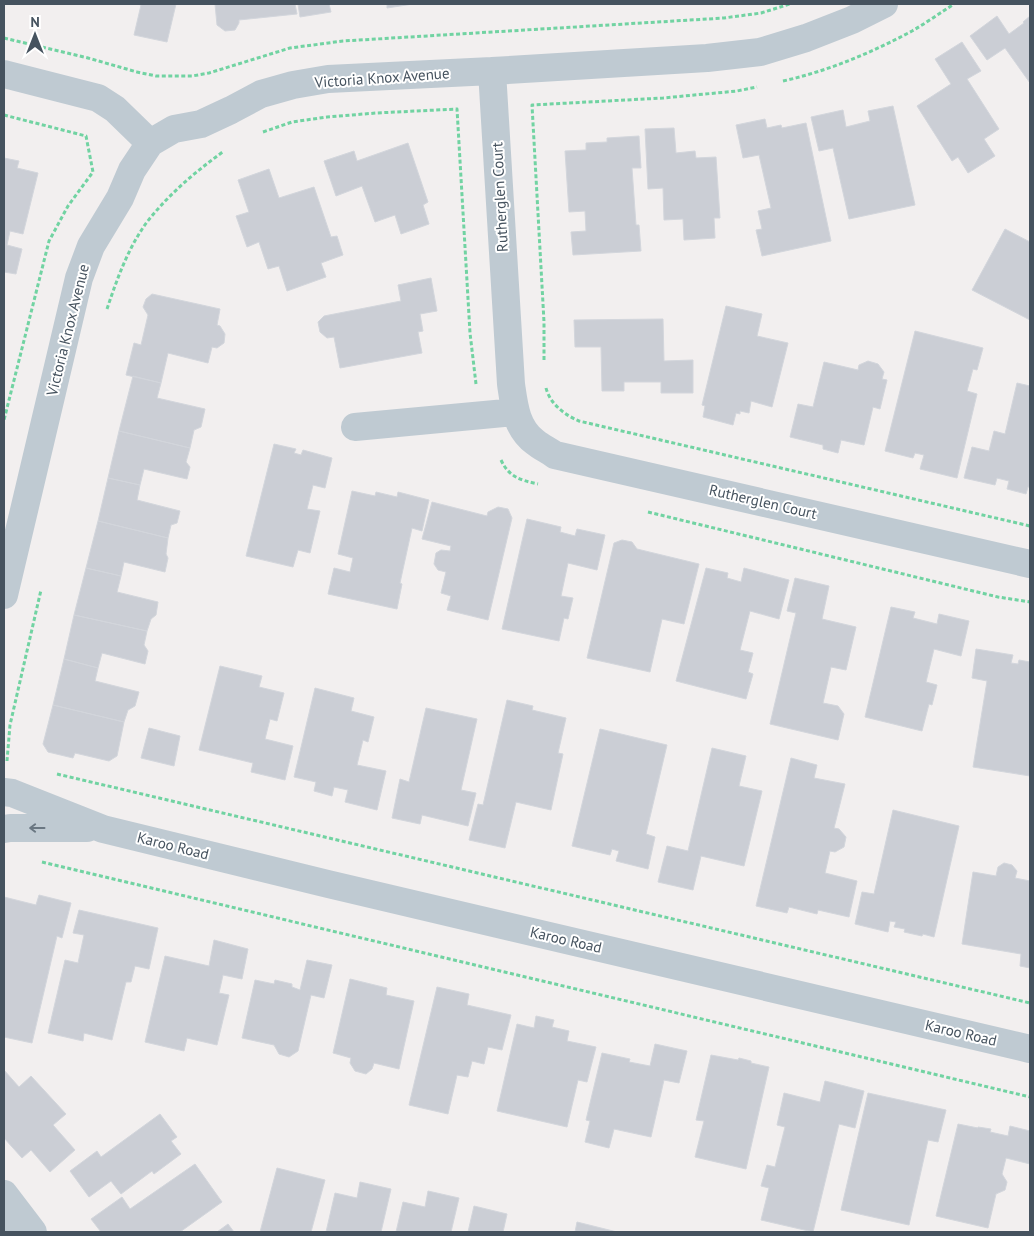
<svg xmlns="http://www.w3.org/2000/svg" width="1034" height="1236" font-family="'PT Sans',sans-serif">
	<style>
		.building { fill: #cbced5; stroke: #d3d6dc }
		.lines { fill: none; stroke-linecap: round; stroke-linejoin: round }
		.path { stroke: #71d3a2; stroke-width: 3; stroke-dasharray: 4 2.5; stroke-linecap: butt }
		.minor { stroke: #bfcad2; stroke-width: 28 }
		.oneway { stroke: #6a7782 }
		.labels { text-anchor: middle; stroke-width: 4; stroke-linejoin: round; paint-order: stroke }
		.street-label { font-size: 15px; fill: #46535f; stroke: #fff }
	</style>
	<rect width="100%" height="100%" fill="#f2efef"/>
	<path class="building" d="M137,4H176L167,42L134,35L141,5Z
		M215,4H295L297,14L239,20V23L235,30L225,31L217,25Z
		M298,4H329L331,12L300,17Z
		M387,4H413L387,8Z
		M997,16L1009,34L1024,23L1023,22L1030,16V83L1005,48L987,60L970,36Z
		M962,42L981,71L967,79L999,129L984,139L995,156L968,173L958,157L952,161L917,106L951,84L935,59Z
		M893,106L915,205L849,219L833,148L819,151L811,117L843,110L846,127L870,121L868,111Z
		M765,119L767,128L781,125L782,128L806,123L831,241L762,256L756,230L762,229L758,211L771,208L759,155L743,158L736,125Z
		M674,128L676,153L695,151L696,158L716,157L720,218H714L715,238L684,240L683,219L664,220L663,188L648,189L645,129Z
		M639,136L641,168H632L636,225H639L641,251L573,255L571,232L586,231L585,211L569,212L565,151L586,150V143L607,142V138Z
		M408,143L428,202L423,205L429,224L401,234L395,215L375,222L362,186L336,196L324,161L354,151L357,161Z
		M4,158L19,161L17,168L38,173L23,234L10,231L7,245L22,249L16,274L4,272Z
		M269,169L279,198L314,187L331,237L337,236L343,255L321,263L326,277L287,291L279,266L268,269L259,242L247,247L236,216L249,212L238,180Z
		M1005,229L1030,242V320L972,290Z
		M431,278L437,311L420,314L423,331L418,332L422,353L340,368L334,337L327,338L320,332L318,322L324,316L401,301L398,285Z
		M152,294L220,309L217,325L220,326L225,334L224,343L217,348L212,347L208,363L168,353L161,383L126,375L134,343L141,345L148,315L143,307L146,299Z
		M726,306L762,314L757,336L788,343L772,407L751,401L749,413L740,411V414L736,413L733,425L703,417L705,406L702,405Z
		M663,319L664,361L693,360V393H661V382H624V391H602L601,347H575L574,320Z
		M915,331L983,348L977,370L973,369L967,391L977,394L957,478L920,469L924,455L915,453L913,458L885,451Z
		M868,361L878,364L884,372L882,379L887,380L880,409L873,407L864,445L841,440L838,453L823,449V445L790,437L798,404L813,407L824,362L858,370L859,365Z
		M133,376L161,383L157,398L205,409L201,427L194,430L190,448L119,431Z
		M1017,383L1030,386V487H1028L1026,494L1007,489L1009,481L997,478L995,485L964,478L972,447L989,451L994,431L1005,434Z
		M119,431L190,448L186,462L190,467L187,479L144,469L140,485L108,478Z
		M274,444L296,449L294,453L301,455L303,450L332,458L325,488L313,485L307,509L320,511L310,553L298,550L293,567L246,556Z
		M108,478L140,485L137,500L180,511L177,523L171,525L168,538L98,521Z
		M352,491L375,496L376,492L397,497L398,492L429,500L422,531L412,528L400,583L402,584L397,609L328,594L334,568L350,572L353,558L338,554Z
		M432,502L487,516L488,512L498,507L508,509L512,518L488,620L447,610L451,596L441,593L446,572L438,570L434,564L436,553L441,550L450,551L451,546L422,539Z
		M527,519L561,527L560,532L575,536L577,529L605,535L597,570L568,563L561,596L573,598L568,619L564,618L559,641L502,629Z
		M98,521L168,538L166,554L168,558L165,572L124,562L121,576L86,568Z
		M622,540L632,542L637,549L699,564L684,624L662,619L650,672L587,658L614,543Z
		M86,568L121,576L117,592L158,602L156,615L151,619L147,631L74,615Z
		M706,568L728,573L727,578L741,582L744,568L789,580L779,619L750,611L740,650L753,653L748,672L753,674L746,699L676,681Z
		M795,578L829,586L822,619L856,627L846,670L831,667L823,703L838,706L844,714L838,740L770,724L796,613L787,611Z
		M891,607L915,612L913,618L937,624L939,614L969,621L961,656L934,649L926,682L937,685L932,705L929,704L922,731L865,717Z
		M74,615L147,631L144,645L148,651L145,664L102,653L98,668L64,659Z
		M976,649L1013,655L1011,663L1018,664L1019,660L1030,662V776L973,767L987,681L972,678Z
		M64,659L98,668L95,681L139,692L135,706L128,710L124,722L53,705Z
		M220,666L262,676L259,687L284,693L277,721L270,719L265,739L293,746L285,780L251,772L253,763L199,750Z
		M315,688L354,698L351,711L374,717L368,742L363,740L357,765L386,771L377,810L345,802L348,790L334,787L332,796L314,791L316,782L294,777Z
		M507,700L533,706L532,710L566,718L558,753L563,754L551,810L516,802L505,848L469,840L478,804L483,805Z
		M53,705L124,722L117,756L109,761L75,753L73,758L48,752L43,744Z
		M426,708L477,719L461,790L476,793L468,826L422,815L420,824L392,818L400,779L409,782Z
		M149,728L180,736L174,766L141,758Z
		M600,729L667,745L646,834L655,837L648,869L616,861L619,851L612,849L610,855L572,846Z
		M712,748L746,756L739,786L762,791L744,866L701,856L693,890L658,882L667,846L688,851Z
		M791,758L817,765L814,778L845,784L834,828L839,829L846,837L844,847L835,852L830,851L825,873L857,881L849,917L818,910L817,914L789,907L787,913L756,906Z
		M893,810L959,826L934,937L923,934L922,936L904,932L905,929L894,927L896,922L890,921L888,932L855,924L862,892L874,894Z
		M1004,863L1012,865L1017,871L1015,878L1030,881V968L1020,966L1021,954L962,944L973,872L996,876L998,867Z
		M39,895L71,903L62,938L57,936L32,1043L4,1037V897L36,905Z
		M79,910L158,928L149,969L135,966L131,982H126L112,1040L84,1033L83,1041L48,1033L65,960L78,963L84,935L73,933Z
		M214,940L248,949L242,979L223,975L219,993L229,995L217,1045L187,1038L184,1051L145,1042L165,956L209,966Z
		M307,960L332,965L324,998L311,995L298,1051L289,1057L279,1054L274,1045L242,1038L255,980L274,984L275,980L292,984V987L300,990Z
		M350,979L387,988L386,995L414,1001L399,1069L374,1063L372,1069L366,1074L355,1071L350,1063L351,1058L333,1053Z
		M437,987L469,994L467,1005L511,1015L502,1050L488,1047L484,1064L472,1061L468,1077L457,1075L448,1114L409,1105Z
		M536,1016L554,1020L552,1027L569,1031L567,1041L596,1047L587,1082L578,1080L567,1127L497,1111L517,1024L534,1028Z
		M655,1044L687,1051L679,1083L664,1080L651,1137L614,1129L609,1148L585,1142L590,1121L586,1120L602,1053L630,1059L629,1062L650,1066Z
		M711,1055L738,1060L739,1058L751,1061V1063L769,1067L746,1169L695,1157L704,1121L696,1120Z
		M4,1070L19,1087L31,1076L66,1114L53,1125L75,1150L50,1172L31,1150L22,1158L4,1138Z
		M825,1081L864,1091L855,1128L839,1124L813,1232L761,1220L769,1188L761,1186L767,1165L775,1167L785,1127L777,1125L784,1093L820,1102Z
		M868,1093L946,1110L938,1142L928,1140L909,1225L841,1210Z
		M160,1114L177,1137L171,1141L181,1154L154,1174L152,1171L121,1194L111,1181L89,1197L70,1171L97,1151L101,1157Z
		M958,1124L978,1128V1127L991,1129L990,1132L1008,1136L1010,1126L1030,1131V1164L1006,1158L1002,1174L1007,1182L1005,1190L996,1194L988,1228L936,1216Z
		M195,1164L222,1202L180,1232H101L91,1219L122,1197L130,1209Z
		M277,1168L325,1180L311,1232H260Z
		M360,1182L391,1189L381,1232H326L335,1193L357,1198Z
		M428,1191L459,1198L451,1232H396L403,1202L425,1207Z
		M474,1206L507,1214L503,1232H468Z
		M577,1222L617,1232H575Z
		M228,1224L234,1232H217Z"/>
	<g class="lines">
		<path class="path" d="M4,38L88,58L137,72L156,76H192L209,73L290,48L343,41L724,18L761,13L790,4
			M783,81C828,71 871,53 912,31C926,23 940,13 954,4
			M4,115L86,136L93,172L68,206L49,241L4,420
			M263,132L292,122L327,117L376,113L457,109L470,333L476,384
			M107,309C117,279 128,248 147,222C169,194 195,172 224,151
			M544,360V322L532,105L663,98L737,91L757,87
			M546,388C550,404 565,415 579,421L1030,526
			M501,460C509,477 520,480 538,484
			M648,512L998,597L1030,602
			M7,761L10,725L41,590
			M57,774L1030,1003
			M42,862L1030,1097"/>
		<path class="minor" d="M492,71L511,384C514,405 516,428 535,442C541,447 548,450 555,455L1030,564
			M4,74L98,98L115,109L150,143
			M355,427L515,412
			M4,595L79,278L91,246L120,198L132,170L150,143L174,129L201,124L231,110L261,94L293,85L328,79L492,71L707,58L760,52L806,38L852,20L884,4
			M4,792L12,793L103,829L328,884L1030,1049
			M4,829L10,828H87
			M4,1194L33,1232
			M4,1231L22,1218"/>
	</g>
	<defs><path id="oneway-shaft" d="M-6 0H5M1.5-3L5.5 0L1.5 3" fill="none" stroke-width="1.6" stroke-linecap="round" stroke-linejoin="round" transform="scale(1.25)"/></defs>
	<use class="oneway" href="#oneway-shaft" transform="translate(37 828) rotate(-180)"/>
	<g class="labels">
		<g class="street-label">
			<text transform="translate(382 78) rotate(-4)" y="5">Victoria Knox Avenue</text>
			<text transform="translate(500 197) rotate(-93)" y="5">Rutherglen Court</text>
			<text transform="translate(68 330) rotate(-76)" y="5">Victoria Knox Avenue</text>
			<text transform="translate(763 502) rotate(13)" y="5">Rutherglen Court</text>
			<text transform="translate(173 846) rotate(14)" y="5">Karoo Road</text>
			<text transform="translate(566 940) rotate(13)" y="5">Karoo Road</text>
			<text transform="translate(961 1033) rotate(13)" y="5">Karoo Road</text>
		</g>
	</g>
	<rect width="1034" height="1236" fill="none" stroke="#46535f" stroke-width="10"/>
	<g transform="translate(35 35)" stroke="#ffffff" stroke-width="4" paint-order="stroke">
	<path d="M0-4L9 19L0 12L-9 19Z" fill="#46535f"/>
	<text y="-8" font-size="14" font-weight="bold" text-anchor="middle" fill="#46535f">N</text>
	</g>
</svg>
